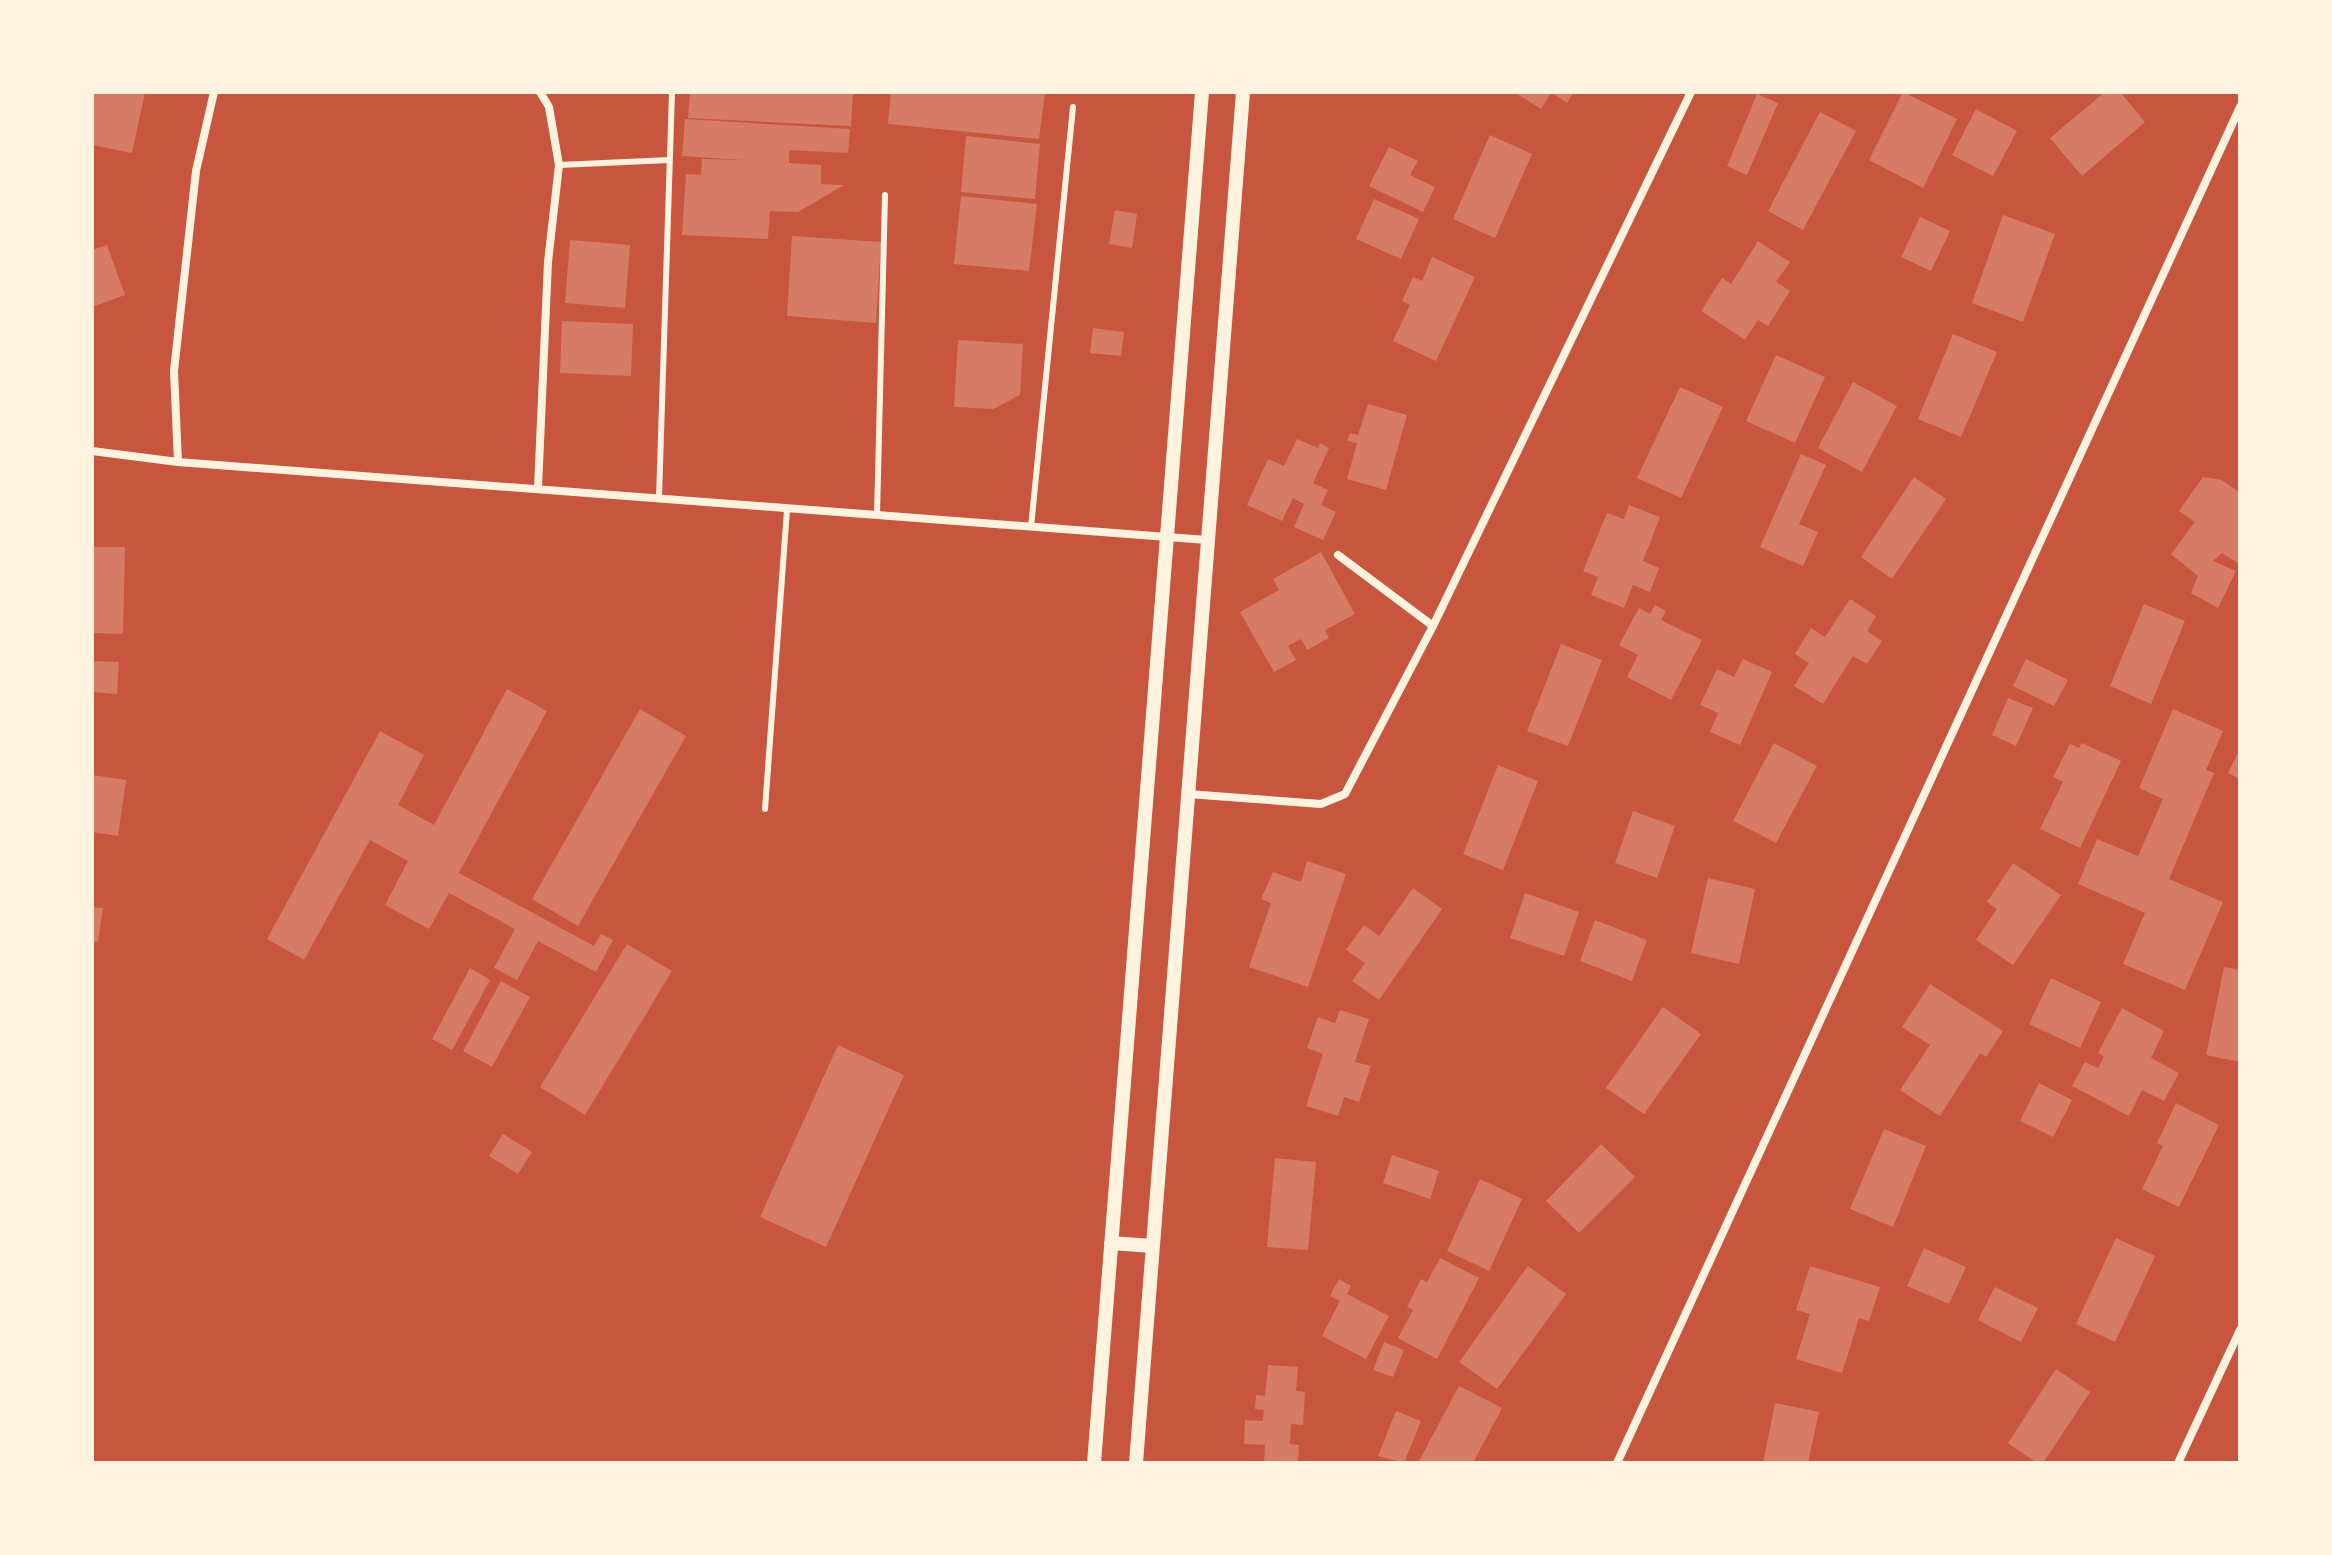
<svg xmlns="http://www.w3.org/2000/svg" width="2332" height="1555" font-family="Raleway,sans-serif">
	<style>
		.building { fill: #d67c66 }
		.lines { fill: none; stroke-linecap: round; stroke-linejoin: round }
		.service { stroke: #fff3e0; stroke-width: 6 }
		.minor { stroke: #fff3e0; stroke-width: 8 }
		.tertiary { stroke: #fff3e0; stroke-width: 14 }
	</style>
	<rect width="100%" height="100%" fill="#c8553d"/>
	<path class="building" d="M92,92H145L132,153L92,145Z
		M690,92H853L851,126L688,118Z
		M891,92H1045L1039,139L888,124Z
		M1514,92H1574L1567,103L1551,92L1541,109Z
		M1903,92L1957,119L1923,188L1869,160Z
		M2105,92H2120L2145,122L2082,176L2050,138Z
		M1757,94L1778,103L1747,175L1727,166Z
		M1976,109L2017,131L1993,176L1952,155Z
		M1820,112L1856,131L1803,230L1768,211Z
		M685,119L850,129L848,153L789,150V163L821,165V184L844,185L798,212L770,211L768,239L682,235L686,174L701,175L702,159L743,160L682,156Z
		M1490,135L1532,154L1495,238L1453,219Z
		M966,136L1040,144L1035,199L961,192Z
		M1389,147L1418,161L1410,175L1435,187L1423,212L1369,186Z
		M961,196L1037,204L1029,271L954,264Z
		M1374,199L1419,219L1401,259L1356,239Z
		M1115,210L1137,214L1132,248L1109,244Z
		M2003,215L2055,234L2023,322L1972,303Z
		M1920,217L1950,231L1931,271L1901,257Z
		M792,236L881,242L876,323L787,316Z
		M570,240L630,245L625,308L565,303Z
		M1758,241L1790,262L1776,282L1790,291L1768,326L1758,320L1745,340L1701,311L1722,278L1731,284Z
		M107,245L125,295L92,307V250Z
		M1432,257L1475,277L1436,361L1393,341L1410,305L1402,301L1413,277L1422,281Z
		M562,321L633,324L631,376L560,373Z
		M1093,328L1124,332L1121,356L1090,353Z
		M1953,334L1997,352L1961,437L1918,419Z
		M958,340L1023,344L1020,395L993,409L954,407Z
		M1776,355L1825,377L1795,443L1746,421Z
		M1853,382L1897,406L1862,472L1818,448Z
		M1680,387L1723,407L1681,498L1637,478Z
		M1368,404L1407,415L1386,490L1347,479L1357,443L1347,441L1350,433L1358,435Z
		M1297,439L1318,448L1320,443L1329,448L1313,483L1328,490L1321,505L1336,512L1323,540L1294,527L1304,504L1293,498L1282,521L1247,505L1268,459L1284,466Z
		M1801,454L1826,465L1799,524L1818,532L1803,566L1760,547Z
		M1914,477L1946,499L1892,579L1861,557Z
		M2203,477L2222,480L2240,493V561L2239,564L2222,553L2213,561L2236,571L2218,608L2191,593L2198,576L2171,554L2195,522L2179,511Z
		M1629,505L1660,517L1643,561L1659,568L1650,592L1633,585L1624,608L1591,595L1598,577L1583,571L1607,513L1624,519Z
		M92,547H125L123,634L92,633Z
		M1321,552L1355,614L1325,630L1329,638L1307,650L1301,639L1288,646L1296,660L1274,672L1240,612L1279,590L1273,579Z
		M1850,599L1876,616L1867,631L1882,641L1867,664L1853,656L1823,704L1794,686L1809,663L1795,654L1811,628L1825,637Z
		M2144,604L2185,621L2151,704L2110,686Z
		M1655,605L1666,611L1661,620L1702,640L1671,700L1627,677L1638,655L1619,645L1639,608L1650,614Z
		M1561,644L1602,660L1568,746L1527,731Z
		M1743,659L1772,672L1740,745L1710,732L1718,713L1700,705L1717,669L1734,677Z
		M2026,659L2068,680L2054,706L2013,686Z
		M92,661L119,662L117,694L92,692Z
		M507,689L547,711L459,873L594,946L601,934L613,940L596,972L538,941L517,980L494,968L515,929L449,893L429,929L385,905L408,861L370,840L304,960L267,939L380,731L424,755L398,805L434,825Z
		M2008,698L2033,708L2016,746L1992,735Z
		M640,709L686,736L578,926L532,899Z
		M2173,709L2223,731L2206,770L2214,773L2169,879L2223,902L2185,990L2123,964L2145,913L2078,884L2097,839L2138,856L2163,799L2139,788Z
		M1774,743L1817,766L1776,843L1733,821Z
		M2082,743L2121,761L2080,848L2040,829L2063,782L2053,777L2070,744L2079,748Z
		M2240,749V779L2228,773Z
		M1498,765L1538,781L1503,870L1463,854Z
		M92,775L126,780L118,836L92,832Z
		M1633,811L1675,826L1657,878L1615,863Z
		M1307,861L1346,874L1308,987L1249,967L1271,903L1261,899L1273,872L1301,882Z
		M2013,863L2061,895L2013,965L1976,940L1997,909L1987,902Z
		M1708,878L1755,889L1739,964L1691,953Z
		M1413,888L1442,909L1379,1000L1352,981L1365,963L1346,950L1364,925L1379,936Z
		M1525,893L1579,912L1564,956L1510,938Z
		M92,907L103,908L98,942L92,941Z
		M1595,920L1647,940L1632,981L1580,961Z
		M627,944L672,971L585,1115L540,1087Z
		M2224,967L2240,970V1062L2206,1055Z
		M470,968L490,980L452,1050L432,1039Z
		M2051,978L2101,1002L2080,1048L2029,1024Z
		M501,981L530,997L492,1067L463,1051Z
		M1930,984L2003,1031L1986,1057L1980,1053L1940,1116L1900,1090L1930,1045L1902,1027Z
		M1663,1007L1701,1034L1644,1114L1606,1088Z
		M2122,1008L2164,1031L2151,1058L2179,1073L2164,1101L2142,1090L2129,1116L2072,1086L2085,1062L2098,1068L2104,1057L2098,1053Z
		M1340,1010L1369,1019L1355,1062L1371,1066L1359,1102L1344,1097L1338,1116L1306,1106L1323,1054L1307,1048L1318,1017L1335,1023Z
		M838,1045L904,1075L826,1247L760,1217Z
		M2039,1083L2072,1100L2053,1137L2020,1121Z
		M2176,1103L2219,1125L2179,1207L2142,1189L2163,1146L2157,1143Z
		M1884,1129L1926,1146L1893,1227L1850,1209Z
		M503,1134L532,1152L518,1174L489,1156Z
		M1601,1144L1635,1177L1579,1233L1546,1201Z
		M1392,1155L1439,1171L1430,1199L1383,1183Z
		M1275,1158L1316,1162L1308,1250L1267,1247Z
		M1480,1179L1522,1199L1489,1271L1447,1251Z
		M2116,1238L2155,1256L2115,1342L2076,1324Z
		M1924,1248L1966,1267L1949,1304L1907,1286Z
		M1440,1258L1479,1278L1437,1359L1398,1338L1413,1310L1407,1307L1421,1279L1427,1282Z
		M1528,1266L1566,1294L1497,1389L1459,1362Z
		M1810,1266L1880,1287L1869,1321L1859,1318L1842,1373L1796,1359L1810,1314L1796,1310Z
		M1339,1279L1351,1286L1347,1294L1389,1316L1366,1359L1322,1336L1340,1301L1330,1296Z
		M1995,1287L2038,1308L2021,1342L1978,1320Z
		M1384,1342L1404,1350L1393,1377L1373,1370Z
		M1268,1365L1298,1367L1296,1391L1305,1392L1303,1425L1291,1424L1290,1444L1299,1445L1298,1463H1264L1265,1445L1244,1444L1245,1420L1263,1421L1264,1410L1255,1409L1256,1395L1265,1396Z
		M2056,1369L2090,1392L2043,1463H2037L2008,1443Z
		M1459,1386L1502,1408L1473,1463H1418Z
		M1775,1403L1819,1412L1808,1463H1763Z
		M1396,1411L1421,1421L1404,1463L1378,1456Z"/>
	<g class="lines">
		<path class="service" d="M559,165L670,160
			M659,498L672,92
			M877,515L885,195
			M1031,527L1073,107
			M765,809L787,510"/>
		<path class="minor" d="M92,451L178,462L1207,540
			M178,462L174,371L196,171L214,92
			M538,488L548,262L559,165L549,107L540,92
			M1338,555L1433,626
			M1188,794L1321,804L1345,794L1433,626L1691,92
			M1617,1463L2240,107
			M2178,1463L2240,1330"/>
		<path class="tertiary" d="M1111,1243L1153,1246
			M1094,1463L1202,92
			M1136,1463L1243,92"/>
	</g>
	<rect width="2332" height="1555" fill="none" stroke="#fff3e0" stroke-width="188"/>
</svg>
